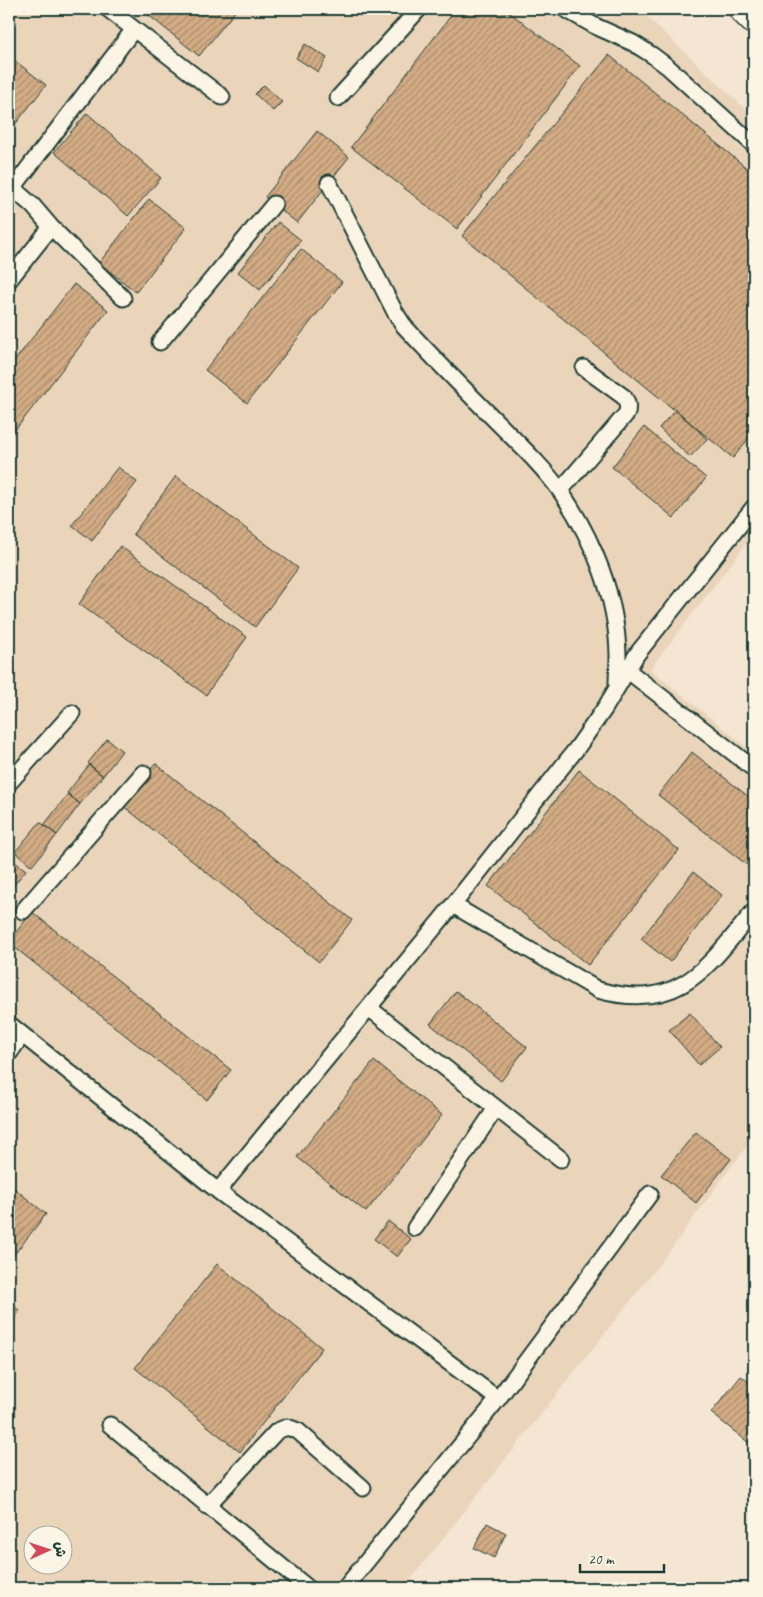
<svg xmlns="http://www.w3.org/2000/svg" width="763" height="1597" font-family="Caveat,'Playpen Sans Arabic',sans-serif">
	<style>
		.built { fill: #ead5bb; fill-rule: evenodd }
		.building { fill: url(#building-hatch); stroke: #1f3d34 }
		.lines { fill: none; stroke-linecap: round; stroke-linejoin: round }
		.lane-casing { stroke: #1f3d34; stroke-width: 19 }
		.highway-casing { stroke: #1f3d34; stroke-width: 31 }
		.lane { stroke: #fcf5e5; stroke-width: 15 }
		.highway { stroke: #fcf5e5; stroke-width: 28 }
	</style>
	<defs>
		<pattern id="building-hatch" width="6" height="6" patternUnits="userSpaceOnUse" patternTransform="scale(1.25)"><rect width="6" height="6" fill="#d3ac84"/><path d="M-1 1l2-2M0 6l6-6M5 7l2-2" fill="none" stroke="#ab8d6d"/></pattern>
	</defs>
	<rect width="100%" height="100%" fill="#f4e6d2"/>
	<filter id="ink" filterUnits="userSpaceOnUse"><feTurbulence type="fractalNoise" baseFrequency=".02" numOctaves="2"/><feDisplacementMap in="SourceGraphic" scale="10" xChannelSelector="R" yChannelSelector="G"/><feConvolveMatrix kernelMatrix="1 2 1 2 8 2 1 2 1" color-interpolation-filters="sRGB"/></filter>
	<g filter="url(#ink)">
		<path class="built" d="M9,9H591L604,19L642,12L754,117V534L650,669L754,753V1020L747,1029L754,1036V1136L665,1257L404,1588H9ZM32,1534H62V1564H32Z"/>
		<path class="building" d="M141,9H237L199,56Z
			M456,9H505L580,66L457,229L351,147Z
			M305,44L327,58L318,72L296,58Z
			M609,55L754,174V432L733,458L462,236Z
			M9,56L46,85L14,126L9,122Z
			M264,85L282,102L273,111L255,94Z
			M87,113L161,178L128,216L54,152Z
			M317,131L349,157L297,223L265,197Z
			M149,199L186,228L136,292L99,263Z
			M278,222L301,240L260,290L238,272Z
			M301,249L342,282L247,403L205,370Z
			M74,284L108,310L9,438V368Z
			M676,409L707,439L690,457L659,428Z
			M644,427L706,478L674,518L612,467Z
			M118,467L137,482L92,541L72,525Z
			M176,476L298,568L255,627L133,534Z
			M120,546L247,637L206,695L79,604Z
			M107,739L122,751L103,776L88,763Z
			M692,752L754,801V855L747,865L658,795Z
			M155,763L352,920L319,962L122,805Z
			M89,765L103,776L80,804L67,793Z
			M579,770L679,850L588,965L488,886Z
			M68,794L80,804L57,835L44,825Z
			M40,822L57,835L32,866L15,852Z
			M15,862L26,870L9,891V869Z
			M693,872L722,895L670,962L641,939Z
			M32,912L231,1070L207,1100L9,943V941Z
			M456,991L527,1047L501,1081L430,1024Z
			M690,1013L720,1047L699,1065L669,1030Z
			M374,1061L442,1115L366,1212L297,1157Z
			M696,1132L731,1159L696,1203L661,1175Z
			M9,1184L46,1214L9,1261Z
			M388,1221L411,1239L397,1257L374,1239Z
			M217,1264L322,1348L240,1452L135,1368Z
			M9,1302L20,1311L9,1325Z
			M741,1376L754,1386V1447L711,1413Z
			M487,1523L506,1533L494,1558L474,1548Z"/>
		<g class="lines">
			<defs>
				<path id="lane" d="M108,9L222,97
					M565,9L595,26L633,43L652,55L668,67L754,145
					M338,98L419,9
					M329,183L395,312L404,326C436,361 469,394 502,427C523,448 544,468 561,492C593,539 617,597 618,655C618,665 617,675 617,685
					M9,185L33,206L51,227L123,298
					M13,188L134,29
					M9,280L51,227
					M160,342L274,204
					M560,491L627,413C628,406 628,403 624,397L584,368
					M627,670L754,769
					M9,783L72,713
					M453,905L598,990C680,1013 707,967 754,911
					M23,911L143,773
					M369,1008L561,1159
					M9,1024L218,1191L498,1399
					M9,1054L22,1035
					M218,1191L453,905L577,748L605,708L637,654L754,507
					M415,1228L496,1108
					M110,1425L308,1588
					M207,1506L277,1431L287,1427L298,1431L363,1488
					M345,1588L498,1399L650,1194"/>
				<path id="highway" d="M743,9L754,20"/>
			</defs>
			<use href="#lane" class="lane-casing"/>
			<use href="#highway" class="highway-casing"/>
			<use href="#lane" class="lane"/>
			<use href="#highway" class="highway"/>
		</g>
	</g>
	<rect width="763" height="1597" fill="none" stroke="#fcf5e5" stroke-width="30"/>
	<rect x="15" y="15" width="733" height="1567" fill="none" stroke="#1f3d34" stroke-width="2" filter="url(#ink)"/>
	<g transform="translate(48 1550) rotate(87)"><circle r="24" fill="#fcf5e5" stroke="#a4ab9e"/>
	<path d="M0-4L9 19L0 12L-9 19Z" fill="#d1495b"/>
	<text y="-8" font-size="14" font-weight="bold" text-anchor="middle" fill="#1f3d34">ش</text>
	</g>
	<path d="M580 1564v8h84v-8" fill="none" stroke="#1f3d34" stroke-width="2.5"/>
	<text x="588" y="1564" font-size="15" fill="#1f3d34" stroke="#fcf5e5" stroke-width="4" paint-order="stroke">20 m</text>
</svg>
